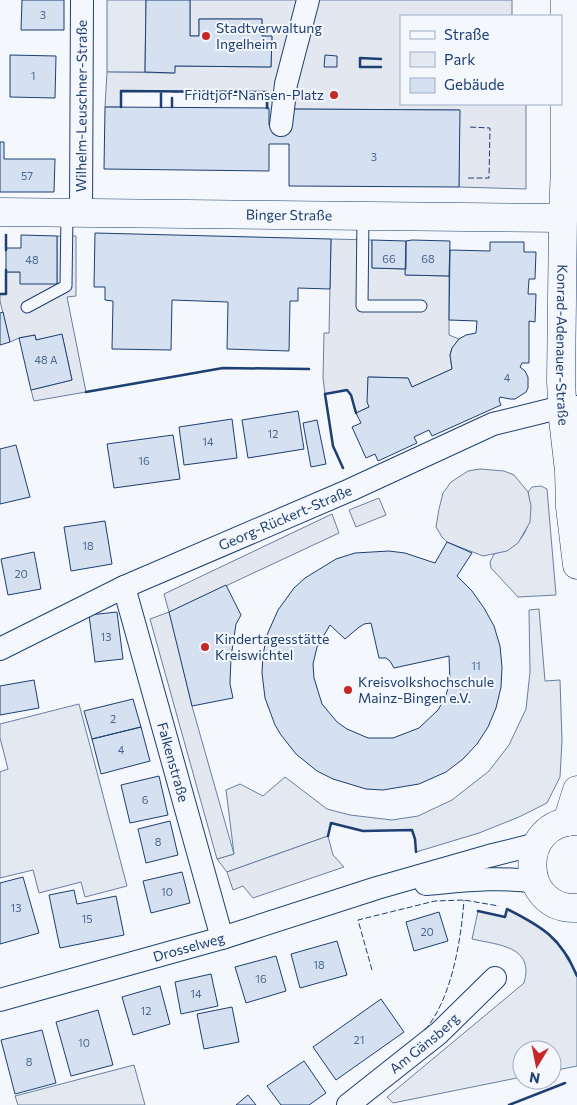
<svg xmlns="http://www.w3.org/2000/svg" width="577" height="1105" font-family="Commissioner,sans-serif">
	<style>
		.green { fill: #e3e9f0; stroke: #687fa3 }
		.parking { fill: #e3e8f0; stroke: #687fa3 }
		.building { fill: #d5e0f0; stroke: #1d3f73; fill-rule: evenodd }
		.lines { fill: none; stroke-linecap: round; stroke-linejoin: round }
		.lane-casing { stroke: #1d3f73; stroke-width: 13 }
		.street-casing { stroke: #1d3f73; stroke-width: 24 }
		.secondary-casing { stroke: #1d3f73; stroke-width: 29 }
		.lane { stroke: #f4f7fb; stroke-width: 11 }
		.street { stroke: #f4f7fb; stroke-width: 22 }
		.secondary { stroke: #f4f7fb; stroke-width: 28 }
		.fence { stroke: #1d3f73; stroke-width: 1; stroke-dasharray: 6 2.5; stroke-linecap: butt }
		.wall { stroke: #1d3f73; stroke-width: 2.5 }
		.poi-dot { fill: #c62828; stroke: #f4f7fb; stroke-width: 2 }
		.labels { text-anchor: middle; stroke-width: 4; stroke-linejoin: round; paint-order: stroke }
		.number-label { font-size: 11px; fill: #4b6792 }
		.poi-label { font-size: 14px; fill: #1d3f73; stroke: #f4f7fb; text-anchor: start }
		.street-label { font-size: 14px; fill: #1d3f73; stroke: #f4f7fb }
	</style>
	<rect width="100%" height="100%" fill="#f4f7fb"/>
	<path class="green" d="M107,0H146L145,72H107Z
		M541,486L547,489L556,595L518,597L491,568L490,562L494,554C526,546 534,523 528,492L532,487Z
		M539,609L545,681L560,680L562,741L560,777L547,803L519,817L479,833L416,852L415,839L412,830L363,831L331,823L328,836L227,872L217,859L234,854L226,790L240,784L263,796L285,777L327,809L350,815L392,820L418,816L452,800L489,771L509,745L526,709L530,672L529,610Z
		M79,704L127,886L85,897L81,882L39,893L33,870L0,878V772L8,769L0,738V724Z
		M507,909L525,918L555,939L569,957L577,976V1066L552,1071V1050H522V1077L393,1103L387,1097L524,983C535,946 498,945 472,939L478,911L505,917Z
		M134,1065L145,1105H18L15,1096Z"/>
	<path class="parking" d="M190,0H512V16H401V104H526V189L459,187V110L289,109V125H269L267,92L121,91V107H105L107,72L174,73L175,66L271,67L272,37L262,36V19H199V36H190Z
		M57,236H76V296L67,297L86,392L34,401L31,390L72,380L62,335L36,340L35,335L19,338L10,342L0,301V294H6V272H20L57,284Z
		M331,239L372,240V268L406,269V275L449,276V335L459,339L452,348L450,355L452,369L412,387L408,378L368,377L369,407L356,413L351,395L347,390L325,394L323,378L324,333H329Z
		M480,469L504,471L514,475L528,492L531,506L530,522L518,543L507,551L483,556L447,542L442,537L436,527L439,509L443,493L451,482L468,471Z
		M379,498L386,515L356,527L349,510Z
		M332,514L339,533L170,612L192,706L234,854L217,859L150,619L169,612L164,594Z
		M328,836L333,855L344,867L253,898L243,886L233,890L227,872Z"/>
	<path class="building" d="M22,0H64V30H21Z
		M146,0H190V36H199V19H262V36H272L271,67L175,66V73L145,72Z
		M10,55L56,56L55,98L10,97Z
		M325,55L337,56V67H324Z
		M105,107L269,108V125H289V109L460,110L459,187L289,186V144H269V171L104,169Z
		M0,142H4V159H55L54,192H0Z
		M95,233L331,239L330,289L298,288V301H290L289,351L227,349L228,302L172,300L171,350L112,349L113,301L105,300V287H94Z
		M21,235L57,236V284H20V272H6V248H21Z
		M372,240L406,241V269L372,268Z
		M412,240L450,241L449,276L405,275L406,241Z
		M490,242H524V252H536L535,279H529L528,294H536L535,322L529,321V363H522L520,367L525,371L528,377V388L526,392L515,399H510L500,397L499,400L501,405L432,436L429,430L414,437L417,443L378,461L375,454L366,458L352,427L361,423L356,413L369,407L367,402L368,377L408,378L412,387L452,369L450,355L452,348L459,339L466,335L476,333L477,321L449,320L450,250L490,251Z
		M3,312L10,342L0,345V313Z
		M62,334L72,380L31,390L19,338L35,335L36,340Z
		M298,411L304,449L248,458L242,420Z
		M232,419L237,458L184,465L179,427Z
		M317,420L326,464L311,467L303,423Z
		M173,435L180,479L114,488L107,444Z
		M16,445L30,497L0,504V449Z
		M105,521L112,564L71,571L64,527Z
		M447,542L472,553L457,576L472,591L484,608L494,626L500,646L502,667L501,687L496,708L488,727L477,744L463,759L446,772L419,784L383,790L366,789L333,779L317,771L296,754L281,735L275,725L265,698L262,673L263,655L267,635L278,610L294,588L305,578L336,559L355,553L389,551L405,553L435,563ZM371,623L379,658H386L390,661L394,668L449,656L450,682L445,698L438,710L419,728L393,738H368L347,729L337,722L322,704L314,678L313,664L317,647L330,625L345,639L358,628L364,624Z
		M34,552L41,589L8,595L1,559Z
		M226,585L241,615L236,624L231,657L230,684L233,698L192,706L169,612Z
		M117,612L123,659L95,662L89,615Z
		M34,680L39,708L0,715V686Z
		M133,699L141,727L92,739L84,711Z
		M141,727L150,761L101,774L92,739Z
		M159,776L168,815L130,823L121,785Z
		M170,821L178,855L146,863L138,829Z
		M182,872L190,903L151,913L143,881Z
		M23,877L39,933L0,944V883Z
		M74,890L77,904L116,896L124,935L60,948L49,895Z
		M439,912L448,941L414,951L406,922Z
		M337,941L347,975L300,988L291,954Z
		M276,956L286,991L246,1003L235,967Z
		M211,974L218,1006L181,1014L175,982Z
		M160,986L170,1024L133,1035L122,997Z
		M381,999L404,1032L336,1080L313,1047Z
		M232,1007L239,1042L204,1049L197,1014Z
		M98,1010L113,1065L71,1076L56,1022Z
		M42,1030L56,1083L15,1094L1,1040Z
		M304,1061L326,1093L309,1105H281L267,1086Z
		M248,1095L256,1105H236Z"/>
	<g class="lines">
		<defs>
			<path id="lane" d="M363,215L362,306H421
				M27,307L66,286L67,214"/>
			<g id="street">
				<path d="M281,125L286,84L308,0"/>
				<path id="s1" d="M81,214L82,0"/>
				<path id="s2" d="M124,587L222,938"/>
				<path id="s3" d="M0,649L124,587L350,490L493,424L562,407H577"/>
				<path d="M426,884C461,881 500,876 535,882"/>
				<path id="s4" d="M0,1000L222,938L377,888L489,856L537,844"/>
				<path id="s5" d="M348,1105L439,1033L495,978"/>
			</g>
			<g id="secondary">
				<path id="s6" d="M565,0V165L563,218L561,381L563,419L569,471L570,507L577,565"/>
				<path id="s7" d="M0,212L563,218"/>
				<path d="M577,821C516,821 519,911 577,908"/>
				<path d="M567,822L577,790"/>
			</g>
		</defs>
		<use href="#lane" class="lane-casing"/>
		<use href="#street" class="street-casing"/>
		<use href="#secondary" class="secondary-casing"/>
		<use href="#lane" class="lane"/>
		<use href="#street" class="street"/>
		<use href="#secondary" class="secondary"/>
		<path class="fence" d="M172,92H267V108
			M468,178H489L490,128L469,127
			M372,970L358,920L435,901L464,900L499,906
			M425,1030C452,998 461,940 464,900"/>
		<path class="wall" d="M381,67H360V58L381,59
			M172,98V107
			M121,107V91L267,92V108
			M161,107V92
			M6,235V250
			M0,294H6V270
			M86,392L223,368L309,369
			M343,468L333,446L325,394L347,390L351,395L356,413
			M328,836L331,823L363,831L412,830L415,839L416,852
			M478,911L505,917L507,909C543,927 561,938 577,976
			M509,1105L565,1083"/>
	</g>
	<g class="poi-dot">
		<circle cx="206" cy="36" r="5"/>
		<circle cx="334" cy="95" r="5"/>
		<circle cx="205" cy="647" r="5"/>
		<circle cx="348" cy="690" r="5"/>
	</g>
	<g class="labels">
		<g class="number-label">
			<text x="43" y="19">3</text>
			<text x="33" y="80">1</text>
			<text x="374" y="161">3</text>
			<text x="27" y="180">57</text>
			<text x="389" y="263">66</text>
			<text x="428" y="263">68</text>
			<text x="32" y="264">48</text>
			<text x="46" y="364">48 A</text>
			<text x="507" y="382">4</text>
			<text x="273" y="438">12</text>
			<text x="208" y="446">14</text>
			<text x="144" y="465">16</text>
			<text x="88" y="550">18</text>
			<text x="21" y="578">20</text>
			<text x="106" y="641">13</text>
			<text x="476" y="670">11</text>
			<text x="113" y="723">2</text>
			<text x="121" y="754">4</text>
			<text x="145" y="804">6</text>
			<text x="158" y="846">8</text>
			<text x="167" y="896">10</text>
			<text x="16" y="912">13</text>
			<text x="87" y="923">15</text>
			<text x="427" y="936">20</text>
			<text x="319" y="969">18</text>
			<text x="261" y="983">16</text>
			<text x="196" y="998">14</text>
			<text x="146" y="1015">12</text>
			<text x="359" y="1044">21</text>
			<text x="84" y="1047">10</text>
			<text x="29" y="1066">8</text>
		</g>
		<g class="poi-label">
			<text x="216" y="33">Stadtverwaltung<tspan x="216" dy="16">Ingelheim</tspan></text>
			<text x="324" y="100" text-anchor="end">Fridtjof-Nansen-Platz</text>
			<text x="215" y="644">Kindertagesstätte<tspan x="215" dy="16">Kreiswichtel</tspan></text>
			<text x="358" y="687">Kreisvolkshochschule<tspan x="358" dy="16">Mainz-Bingen e.V.</tspan></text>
		</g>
		<g class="street-label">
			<text dy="5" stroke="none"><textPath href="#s1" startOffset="108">Wilhelm-Leuschner-Straße</textPath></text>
			<text dy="5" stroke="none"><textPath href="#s7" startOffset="289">Binger Straße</textPath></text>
			<text dy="5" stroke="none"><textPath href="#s6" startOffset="345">Konrad-Adenauer-Straße</textPath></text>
			<text dy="5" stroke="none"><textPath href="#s3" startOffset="314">Georg-Rückert-Straße</textPath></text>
			<text dy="5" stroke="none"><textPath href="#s2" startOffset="182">Falkenstraße</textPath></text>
			<text dy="5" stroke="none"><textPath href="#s4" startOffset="196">Drosselweg</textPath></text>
			<text dy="5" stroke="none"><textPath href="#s5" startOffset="98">Am Gänsberg</textPath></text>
		</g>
	</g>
	<rect x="400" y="15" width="162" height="90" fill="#f4f7fb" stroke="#9eadc5"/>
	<rect x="410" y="31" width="25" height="8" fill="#f4f7fb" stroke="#9eadc5"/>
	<text x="444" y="40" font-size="15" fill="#1d3f73">Straße</text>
	<rect x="410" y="52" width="25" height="15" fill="#e3e9f0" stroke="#9eadc5"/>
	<text x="444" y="65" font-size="15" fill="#1d3f73">Park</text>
	<rect x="410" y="78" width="25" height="15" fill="#d5e0f0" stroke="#9eadc5"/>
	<text x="444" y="90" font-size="15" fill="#1d3f73">Gebäude</text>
	<g transform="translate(537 1065) rotate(190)"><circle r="24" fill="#f4f7fb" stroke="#9eadc5"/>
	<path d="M0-4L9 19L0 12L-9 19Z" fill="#c62828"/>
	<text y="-8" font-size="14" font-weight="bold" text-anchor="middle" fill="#1d3f73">N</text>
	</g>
</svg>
